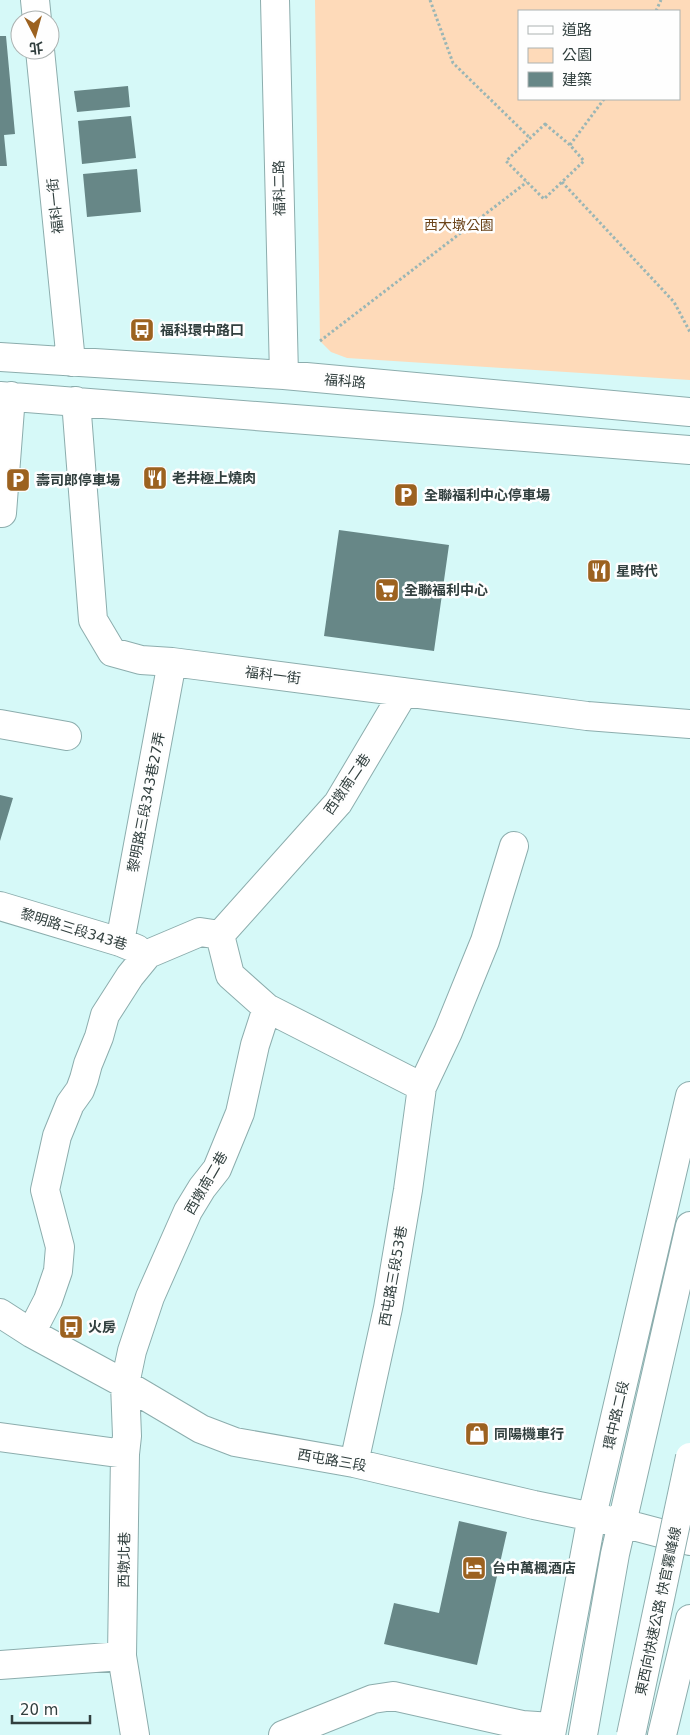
<svg xmlns="http://www.w3.org/2000/svg" width="690" height="1735" font-family="'DejaVu Sans','Noto Sans TC',sans-serif">
	<style>
		.green { fill: #fedab9; fill-rule: evenodd }
		.building { fill: #678787 }
		.lines { fill: none; stroke-linecap: round; stroke-linejoin: round }
		.minor-casing { stroke: #8cadad; stroke-width: 30 }
		.path { stroke: #9bb6b5; stroke-width: 3; stroke-dasharray: 2.5 2.5; stroke-linecap: butt }
		.minor { stroke: #fff; stroke-width: 28 }
		.highway-bridge-casing { stroke: #8cadad; stroke-width: 30; stroke-linecap: butt }
		.highway-bridge { stroke: #fff; stroke-width: 28 }
		.labels { text-anchor: middle; stroke-width: 5; stroke-linejoin: round; paint-order: stroke }
		.street-label { font-size: 14px; fill: #313f3e; stroke: #fefefe }
		.park-label { font-size: 14px; fill: #6a4319; stroke: #fefefe }
		.poi-label { font-size: 14px; font-weight: bold; fill: #313f3e; stroke: #fefefe; text-anchor: start }
	</style>
	<rect width="100%" height="100%" fill="#d6f9f8"/>
	<path class="green" d="M315,0H690V380L347,358L331,352L320,341ZM519,11H679V99H519Z"/>
	<path class="building" d="M0,36H6L15,134L4,135L7,166H0Z
		M128,86L130,107L77,112L74,91Z
		M131,116L136,158L82,164L78,121Z
		M137,169L141,212L87,217L83,174Z
		M339,530L449,545L434,651L324,636Z
		M0,795L13,798L0,841Z
		M459,1521L507,1532L477,1665L384,1644L394,1603L439,1613Z"/>
	<g class="lines">
		<defs>
			<path id="minor" d="M35,0L37,20
				M275,0L284,375
				M40,50L71,362
				M0,357L284,375L690,412
				M0,396L690,450
				M76,401L93,620L112,652L141,660L172,662L587,716L690,724
				M0,513H2L11,396
				M0,724L67,736
				M0,906L120,942L137,949
				M220,935L338,803L404,692
				M120,942L172,662
				M0,1313L31,1333L125,1384L201,1429L235,1442L354,1463L534,1505L622,1523L690,1541
				M31,1333L48,1300L58,1271L60,1247L45,1190L57,1136L70,1104L80,1090L84,1079L88,1064L99,1037L105,1015L130,976L148,954L200,932L220,935L230,975L267,1008L422,1087
				M0,1437L125,1454
				M354,1463L388,1308L408,1190L422,1087L448,1032L485,941L514,846
				M0,1665L122,1656
				M135,1735L122,1656L125,1454L127,1436L125,1384L132,1351L150,1297L188,1211L202,1188L217,1169L240,1113L255,1045L267,1008
				M283,1735L373,1699L393,1696L522,1725L552,1727
				M551,1735L592,1516L690,1096
				M583,1735L615,1554L690,1226
				M662,1735L690,1619"/>
		</defs>
		<use href="#minor" class="minor-casing"/>
		<path class="path" d="M430,0L453,63L530,138
			M656,11L661,0
			M545,124L570,145L584,161L544,199L506,161Z
			M570,145L604,99
			M562,182L674,302L690,332
			M320,341L527,182"/>
		<use href="#minor" class="minor"/>
		<defs>
			<path id="highway-bridge" d="M631,1735L690,1457"/>
		</defs>
		<use href="#highway-bridge" class="highway-bridge-casing"/>
		<use href="#highway-bridge" class="highway-bridge"/>
	</g>
	<defs>
		<symbol id="bus-square" viewBox="-11 -11 22 22"><rect x="-9" y="-9" width="18" height="18" rx="4" fill="#9c6220" stroke="#fefefe"/><path d="M-5-6H5V4H4V6H2V4H-2V6H-4V4H-5ZM-3.5-4V0h7V-4ZM-3.5 1.2v1.5H-2V1.2ZM2 1.2v1.5H3.5V1.2Z" fill="#fff"/></symbol>
		<symbol id="restaurant-square" viewBox="-11 -11 22 22"><rect x="-9" y="-9" width="18" height="18" rx="4" fill="#9c6220" stroke="#fefefe"/><path d="M-5-6h1v4h1v-4h1v4h1v-4h1v5L-1.5 .5V6h-2V.5L-5-1ZM5-6V6H3V1.5H1.5Q1.5-4 5-6Z" fill="#fff"/></symbol>
		<symbol id="parking-square" viewBox="-11 -11 22 22"><rect x="-9" y="-9" width="18" height="18" rx="4" fill="#9c6220" stroke="#fefefe"/><path d="M-3.5-5.5H1a3.5 3.5 0 0 1 0 7H-1V5.5H-3.5ZM-1-3.4V-.6H.8a1.4 1.4 0 0 0 0-2.8Z" fill="#fff"/></symbol>
		<symbol id="supermarket-square" viewBox="-11 -11 22 22"><rect x="-9" y="-9" width="18" height="18" rx="4" fill="#9c6220" stroke="#fefefe"/><path d="M-6-5.5h2.5l.6 2H6L4.5 2H-2.5L-4.4-4H-6ZM-1.5 3.2a1.3 1.3 0 1 0 .1 0ZM3 3.2a1.3 1.3 0 1 0 .1 0Z" fill="#fff"/></symbol>
		<symbol id="shop-square" viewBox="-11 -11 22 22"><rect x="-9" y="-9" width="18" height="18" rx="4" fill="#9c6220" stroke="#fefefe"/><path d="M-5-2.5h2.3a2.7 3.5 0 0 1 5.4 0H5L5.5 6h-11ZM-1.5-2.5h3a1.5 2.3 0 0 0-3 0Z" fill="#fff"/></symbol>
		<symbol id="hotel-square" viewBox="-11 -11 22 22"><rect x="-9" y="-9" width="18" height="18" rx="4" fill="#9c6220" stroke="#fefefe"/><path d="M-6-4.5h1.5V1H6V5H4.5V3h-9V5H-6ZM-4 0a1.8 1.8 0 1 1 3.6 0ZM.5 0V-2.5h3Q6-2.5 6 0Z" fill="#fff"/></symbol>
	</defs>
	<g fill-rule="evenodd">
		<use href="#bus-square" x="128" y="316" width="28" height="28"/>
		<use href="#restaurant-square" x="141" y="464" width="28" height="28"/>
		<use href="#parking-square" x="4" y="466" width="28" height="28"/>
		<use href="#parking-square" x="392" y="481" width="28" height="28"/>
		<use href="#restaurant-square" x="585" y="557" width="28" height="28"/>
		<use href="#supermarket-square" x="373" y="576" width="28" height="28"/>
		<use href="#bus-square" x="57" y="1313" width="28" height="28"/>
		<use href="#shop-square" x="463" y="1420" width="28" height="28"/>
		<use href="#hotel-square" x="460" y="1554" width="28" height="28"/>
	</g>
	<g class="labels">
		<g class="street-label">
			<text transform="translate(279 188) rotate(-91)" y="5">福科二路</text>
			<text transform="translate(55 206) rotate(-96)" y="5">福科一街</text>
			<text transform="translate(345 381) rotate(5)" y="5">福科路</text>
			<text transform="translate(273 675) rotate(7)" y="5">福科一街</text>
			<text transform="translate(347 784) rotate(-56)" y="5">西墩南二巷</text>
			<text transform="translate(146 802) rotate(-79)" y="5">黎明路三段343巷27弄</text>
			<text transform="translate(74 929) rotate(17)" y="5">黎明路三段343巷</text>
			<text transform="translate(206 1183) rotate(-60)" y="5">西墩南二巷</text>
			<text transform="translate(393 1276) rotate(-80)" y="5">西屯路三段53巷</text>
			<text transform="translate(616 1415) rotate(-77)" y="5">環中路二段</text>
			<text transform="translate(332 1460) rotate(10)" y="5">西屯路三段</text>
			<text transform="translate(124 1560) rotate(-89)" y="5">西墩北巷</text>
			<text transform="translate(658 1611) rotate(-78)" y="5">東西向快速公路 快官霧峰線</text>
		</g>
		<g class="park-label">
			<text x="459" y="230">西大墩公園</text>
		</g>
		<g class="poi-label">
			<text x="160" y="335">福科環中路口</text>
			<text x="172" y="483">老井極上燒肉</text>
			<text x="36" y="485">壽司郎停車場</text>
			<text x="424" y="500">全聯福利中心停車場</text>
			<text x="616" y="576">星時代</text>
			<text x="404" y="595">全聯福利中心</text>
			<text x="88" y="1332">火房</text>
			<text x="494" y="1439">同陽機車行</text>
			<text x="492" y="1573">台中萬楓酒店</text>
		</g>
	</g>
	<rect x="518" y="10" width="162" height="90" fill="#fefefe" stroke="#acb2b1"/>
	<rect x="528" y="26" width="25" height="8" fill="#ffffff" stroke="#acb2b1"/>
	<text x="562" y="35" font-size="15" fill="#313f3e">道路</text>
	<rect x="528" y="48" width="25" height="15" fill="#fedab9" stroke="#acb2b1"/>
	<text x="562" y="60" font-size="15" fill="#313f3e">公園</text>
	<rect x="528" y="72" width="25" height="15" fill="#678787" stroke="#acb2b1"/>
	<text x="562" y="85" font-size="15" fill="#313f3e">建築</text>
	<g transform="translate(35 35) rotate(174)"><circle r="24" fill="#fefefe" stroke="#acb2b1"/>
	<path d="M0-4L9 19L0 12L-9 19Z" fill="#9c6220"/>
	<text y="-8" font-size="14" font-weight="bold" text-anchor="middle" fill="#313f3e">北</text>
	</g>
	<path d="M12 1715v8h78v-8" fill="none" stroke="#313f3e" stroke-width="2.5"/>
	<text x="20" y="1715" font-size="15" fill="#313f3e" stroke="#fefefe" stroke-width="4" paint-order="stroke">20 m</text>
</svg>
